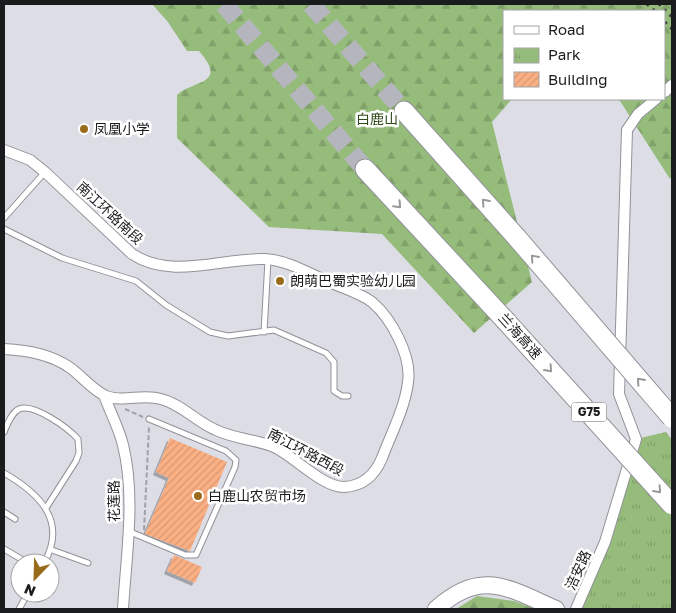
<svg xmlns="http://www.w3.org/2000/svg" width="676" height="613" font-family="'Golos Text','Noto Sans SC',sans-serif">
	<style>
		.forest { fill: url(#forest-firs) }
		.park { fill: url(#park-tufts) }
		.building { fill: url(#building-hatch); filter: url(#shadow) }
		.lines { fill: none; stroke-linecap: round; stroke-linejoin: round }
		.highway-tunnel { stroke: #b5b6bd; stroke-width: 19; stroke-dasharray: 19 9; stroke-linecap: butt }
		.lane-casing { stroke: #919298; stroke-width: 7 }
		.street-casing { stroke: #919298; stroke-width: 12 }
		.primary-casing { stroke: #919298; stroke-width: 18 }
		.highway-casing { stroke: #919298; stroke-width: 21 }
		.path { stroke: #a1a2a8; stroke-width: 2; stroke-dasharray: 5 2.5; stroke-linecap: butt }
		.lane { stroke: #fff; stroke-width: 5 }
		.street { stroke: #fff; stroke-width: 10 }
		.primary { stroke: #fff; stroke-width: 16 }
		.highway { stroke: #fff; stroke-width: 19 }
		.rail { stroke: #3a3b3e; stroke-width: 3; stroke-dasharray: 2.5 5; stroke-linecap: butt }
		.highway-bridge-casing { stroke: #919298; stroke-width: 21; stroke-linecap: butt }
		.highway-bridge { stroke: #fff; stroke-width: 19 }
		.oneway { stroke: #989899 }
		.poi-dot { fill: #996c1b; stroke: #fff; stroke-width: 2 }
		.labels { text-anchor: middle; stroke-width: 5; stroke-linejoin: round; paint-order: stroke }
		.shield { fill: #fff; stroke: #5f5f61; stroke-width: 1 }
		.shield-label { font-size: 12px; font-weight: bold; fill: #1a1b1d }
		.park-label { font-size: 14px; fill: #2e4817; stroke: #fff }
		.poi-label { font-size: 14px; fill: #1a1b1d; stroke: #fff; text-anchor: start }
		.street-label { font-size: 14px; fill: #1a1b1d; stroke: #fff }
	</style>
	<defs>
		<pattern id="forest-firs" width="22" height="20" patternUnits="userSpaceOnUse" patternTransform="scale(1.25)"><rect width="22" height="20" fill="#96bc7b"/><path d="M5 1l3.5 6h-7zM16 11l3.5 6h-7z" fill="#81a16a"/></pattern>
		<pattern id="park-tufts" width="24" height="20" patternUnits="userSpaceOnUse" patternTransform="scale(1.25)"><rect width="24" height="20" fill="#96bc7b"/><path d="M3 7l-1-3M5 7V3M7 7l1-3M15 17l-1-3M17 17v-4M19 17l1-3" fill="none" stroke="#81a16a"/></pattern>
		<pattern id="building-hatch" width="6" height="6" patternUnits="userSpaceOnUse" patternTransform="scale(1.25)"><rect width="6" height="6" fill="#fbb084"/><path d="M-1 1l2-2M0 6l6-6M5 7l2-2" fill="none" stroke="#d79772"/></pattern>
		<filter id="shadow"><feDropShadow dx="-3" dy="3" stdDeviation="0" flood-color="#0004"/></filter>
	</defs>
	<rect width="100%" height="100%" fill="#dcdde5"/>
	<path class="forest" d="M152,4H672V175L670,179L620,101L614,99H665V11H505V99H512L492,122L532,282L474,333L382,234L269,227L177,138V95C193,80 229,85 199,51H187L168,22Z
		M477,596L514,601L535,609H456Z"/>
	<path class="park" d="M666,432L672,440V609H576L605,542L636,439Z"/>
	<path class="building" d="M170,438L227,462L190,551L145,534L169,478L156,472Z
		M174,555L202,567L195,583L167,571Z"/>
	<g class="lines">
		<path class="highway-tunnel" d="M224,4L365,169
			M311,4L404,111"/>
		<defs>
			<path id="lane" d="M4,218L45,172
				M4,229L62,258L136,281L166,305L210,332L228,336L274,330L326,353L334,362V391L342,396H348
				M264,332L268,260
				M4,432C7,425 11,413 19,409C34,403 68,428 78,439L79,453L76,461L46,508
				M4,473C39,493 68,521 44,563
				M4,512L15,519
				M128,531L185,555H196L235,467L236,460L226,451L149,419
				M4,549L28,563
				M52,550L88,563
				M19,609L28,593"/>
			<path id="street" d="M665,92L672,85
				M4,150L30,160L45,172L132,254C172,280 220,258 265,259C287,260 310,274 329,282C343,288 360,293 372,302C391,318 412,356 408,382C405,408 391,434 382,458C375,475 363,486 344,487C322,487 294,456 274,447C255,439 234,439 216,430C197,422 181,404 161,399C142,393 124,403 106,396C92,390 81,375 69,367C50,354 26,350 4,349
				M104,395C110,412 119,428 123,445C136,498 126,556 123,609
				M576,609L605,542L636,439L619,394L627,130L638,114L656,99"/>
			<path id="primary" d="M436,609C481,568 508,588 556,609"/>
			<path id="highway" d="M404,111L518,239
				M365,169L505,320"/>
		</defs>
		<use href="#lane" class="lane-casing"/>
		<use href="#street" class="street-casing"/>
		<use href="#primary" class="primary-casing"/>
		<use href="#highway" class="highway-casing"/>
		<path class="path" d="M125,409L143,417
			M144,530L149,427"/>
		<use href="#lane" class="lane"/>
		<use href="#street" class="street"/>
		<use href="#primary" class="primary"/>
		<use href="#highway" class="highway"/>
		<path class="rail" d="M647,4L655,11
			M659,4L672,17
			M665,22L672,29"/>
		<defs>
			<path id="highway-bridge" d="M518,239L672,418
				M505,320L672,505"/>
		</defs>
		<use href="#highway-bridge" class="highway-bridge-casing"/>
		<use href="#highway-bridge" class="highway-bridge"/>
	</g>
	<defs><path id="oneway-chevron" d="M-2-3.5L2.5 0L-2 3.5" fill="none" stroke-width="1.6" stroke-linecap="round" stroke-linejoin="round" transform="scale(1.25)"/></defs>
	<g class="oneway">
		<use href="#oneway-chevron" transform="translate(485 202) rotate(-132)"/>
		<use href="#oneway-chevron" transform="translate(398 205) rotate(47)"/>
		<use href="#oneway-chevron" transform="translate(534 258) rotate(-131)"/>
		<use href="#oneway-chevron" transform="translate(549 369) rotate(48)"/>
		<use href="#oneway-chevron" transform="translate(640 381) rotate(-131)"/>
		<use href="#oneway-chevron" transform="translate(658 490) rotate(48)"/>
	</g>
	<g class="poi-dot">
		<circle cx="84" cy="129" r="5"/>
		<circle cx="280" cy="281" r="5"/>
		<circle cx="198" cy="496" r="5"/>
	</g>
	<g class="labels">
		<rect class="shield" x="571.5" y="402.5" width="35" height="19" rx="4"/>
		<g class="shield-label">
			<text x="589" y="416">G75</text>
		</g>
		<g class="park-label">
			<text x="377" y="124">白鹿山</text>
		</g>
		<g class="poi-label">
			<text x="94" y="134">凤凰小学</text>
			<text x="290" y="286">朗萌巴蜀实验幼儿园</text>
			<text x="208" y="501">白鹿山农贸市场</text>
		</g>
		<g class="street-label">
			<text transform="translate(110 213) rotate(43)" y="5">南江环路南段</text>
			<text transform="translate(520 336) rotate(48)" y="5">兰海高速</text>
			<text transform="translate(306 452) rotate(28)" y="5">南江环路西段</text>
			<text transform="translate(114 501) rotate(-91)" y="5">花莲路</text>
			<text transform="translate(578 570) rotate(-66)" y="5">涪安路</text>
		</g>
	</g>
	<rect width="676" height="613" fill="none" stroke="#1a1b1d" stroke-width="10"/>
	<rect x="503" y="10" width="162" height="90" fill="#ffffff" stroke="#a3a4a5"/>
	<rect x="514" y="26" width="25" height="8" fill="#ffffff" stroke="#a3a4a5"/>
	<text x="548" y="35" font-size="15" fill="#1a1b1d">Road</text>
	<rect x="514" y="48" width="25" height="15" fill="url(#park-tufts)" stroke="#a3a4a5"/>
	<text x="548" y="60" font-size="15" fill="#1a1b1d">Park</text>
	<rect x="514" y="72" width="25" height="15" fill="url(#building-hatch)" stroke="#a3a4a5"/>
	<text x="548" y="85" font-size="15" fill="#1a1b1d">Building</text>
	<g transform="translate(35 578) rotate(203)"><circle r="24" fill="#ffffff" stroke="#a3a4a5"/>
	<path d="M0-4L9 19L0 12L-9 19Z" fill="#996c1b"/>
	<text y="-8" font-size="14" font-weight="bold" text-anchor="middle" fill="#1a1b1d">N</text>
	</g>
</svg>
